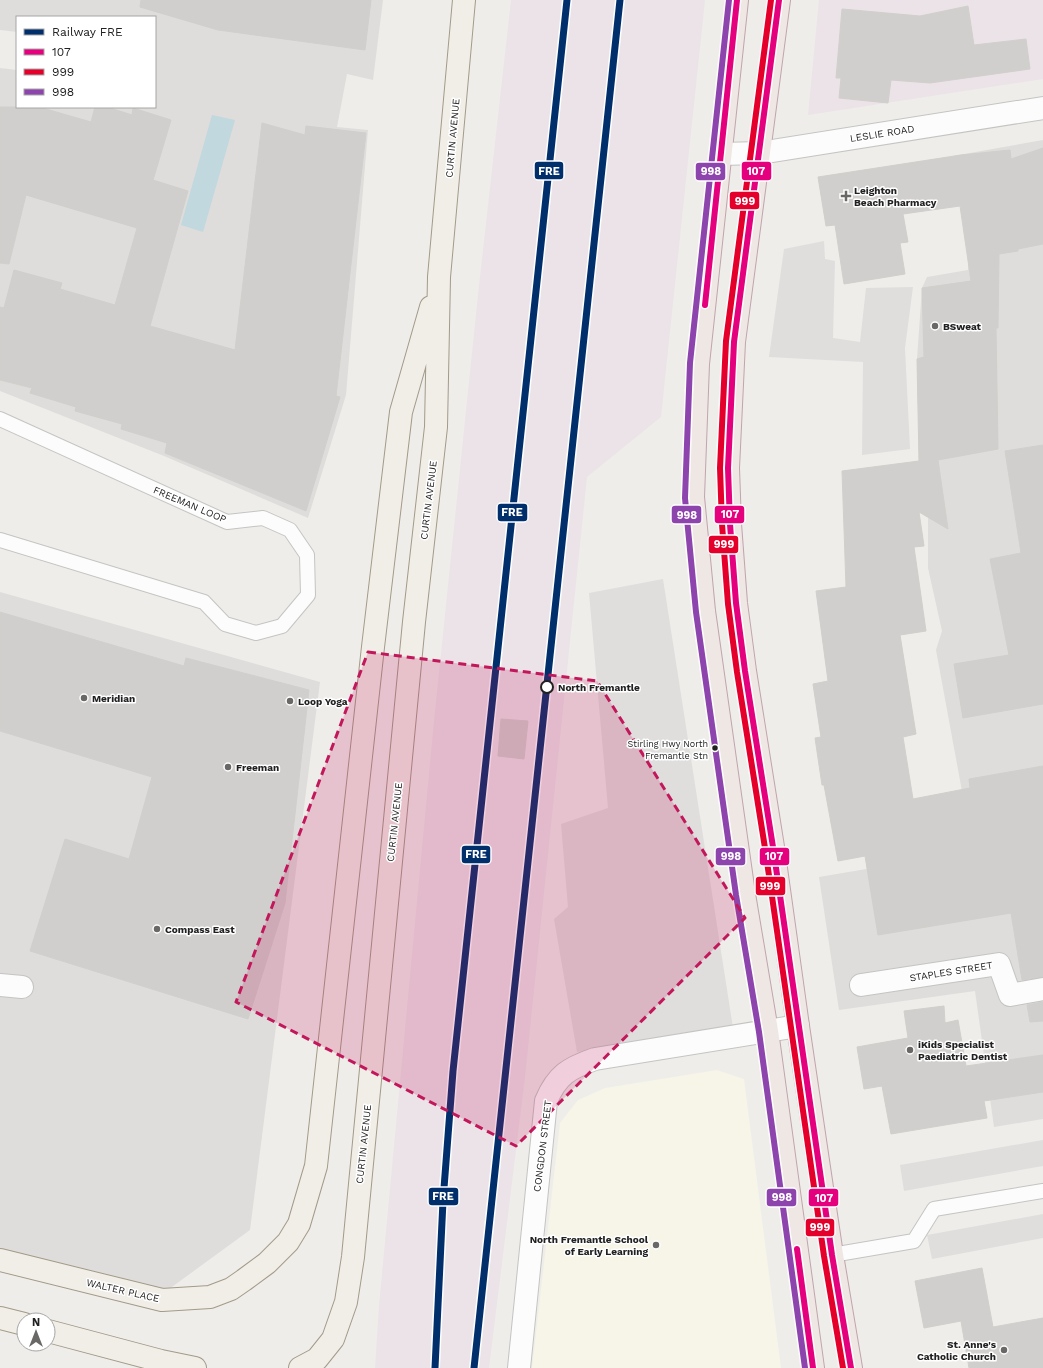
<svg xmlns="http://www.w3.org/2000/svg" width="1043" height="1368" font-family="'Work Sans',sans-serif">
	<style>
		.residential { fill: #dedddb }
		.industrial { fill: #ebe3e8 }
		.education { fill: #f6f5e7 }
		.parking { fill: #dfdedd }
		.water { fill: #c0d8de }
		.building { fill: #d1cfcd; stroke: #d1cfcc }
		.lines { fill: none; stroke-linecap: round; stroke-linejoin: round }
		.service-casing { stroke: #c4c4c2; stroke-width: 16 }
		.minor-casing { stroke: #c4c4c2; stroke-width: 24 }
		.primary-casing { stroke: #a39a89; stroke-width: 24 }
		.trunk-casing { stroke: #c1a4ac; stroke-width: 24 }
		.service { stroke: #fcfcfc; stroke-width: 14 }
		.minor { stroke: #fcfcfc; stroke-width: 22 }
		.primary { stroke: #f1ede7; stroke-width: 22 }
		.trunk { stroke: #eee7e4; stroke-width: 22 }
		.bus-1-casing { stroke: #fff; stroke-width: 9 }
		.bus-2-casing { stroke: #fff; stroke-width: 9 }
		.bus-3-casing { stroke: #fff; stroke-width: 9 }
		.bus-1 { stroke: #e5007d; stroke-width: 6 }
		.bus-2 { stroke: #e4002b; stroke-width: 6 }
		.bus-3 { stroke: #8e44ad; stroke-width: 6 }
		.rail-1-casing { stroke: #fff; stroke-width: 10 }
		.rail-1 { stroke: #002f6c; stroke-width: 7 }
		.marked { fill: #c2185b; fill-opacity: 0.2; stroke: #c2185b; stroke-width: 3; stroke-dasharray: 8 5; stroke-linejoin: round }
		.poi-dot { fill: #696867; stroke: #fff; stroke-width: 1.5 }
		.stop-dot { fill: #fff; stroke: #212121; stroke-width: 2 }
		.bus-dot { fill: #212121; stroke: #fff; stroke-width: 1.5 }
		.labels { text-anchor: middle; stroke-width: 3; stroke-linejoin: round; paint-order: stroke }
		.bus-label { font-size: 9px; fill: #212121; stroke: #fff; text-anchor: end }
		.street-label { font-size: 10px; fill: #212121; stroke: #fff }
		.poi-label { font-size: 10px; font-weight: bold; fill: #212121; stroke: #fff; text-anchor: start }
		.stop-label { font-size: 10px; font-weight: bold; fill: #212121; stroke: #fff; text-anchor: start }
		.line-badge { stroke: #fff; stroke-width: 1.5 }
		.badge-label { font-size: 11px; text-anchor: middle; font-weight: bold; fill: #fff }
	</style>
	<rect width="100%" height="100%" fill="#eeedea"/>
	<path class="residential" d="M0,0H383L373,80L347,74L337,127L368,130L346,395L308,518L164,456L0,391V68L17,70V107H155V17H17V32L0,30Z
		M1043,140V1119L994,1127L975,991L839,1010L819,877L973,851L936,650L942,631L928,568V517L919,464L917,359L922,288L927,277L968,270V259L953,156Z
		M0,592L320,682L250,1230L165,1292L0,1253Z"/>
	<path class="industrial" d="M511,0H705L661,417L587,477L525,1077L489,1368H375L379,1306L434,721L478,295Z
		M819,0H1043V79L808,115Z"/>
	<path class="education" d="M717,1070L744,1079L781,1368H532L560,1123L578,1100L605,1088Z"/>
	<path class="parking" d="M824,241L825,259L835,261L833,338L860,342L866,288L913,287L905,348L910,449L862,455L863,362L769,357L784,249Z
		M663,579L733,1028L577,1052L554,919L568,907L561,824L608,808L589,593Z
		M1043,1140V1166L904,1191L900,1165Z
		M1043,1214V1238L932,1259L927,1235Z"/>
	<path class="water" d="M212,115L235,120L203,232L181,225Z"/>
	<path class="building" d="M141,0H371L365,50L218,30L140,7Z
		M968,6L974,45L1026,39L1030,69L930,83L891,80L888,103L839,98L841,78H836L842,9L920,16Z
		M0,107H39L91,122L95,107H107L132,115L133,108L171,120L153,180L188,191L150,326L235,350L262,123L305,135L306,126L366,133L336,396L340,397L306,511L165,453L167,443L121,429L122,424L75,411L76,407L30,393L32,388L0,380V307L4,308L14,270L62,283L60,289L115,305L137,228L26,195L9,264L0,263Z
		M1043,148V244L1018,249V251L999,254L998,328H996L998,449L938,460L948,529L919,512L924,546L914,547L926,631L900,635L916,734L903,737L913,799L970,788L969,779L1043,766V977L1022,980L1011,913L878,935L865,856L838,861L824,785H822L815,738L821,737L813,684L828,681L816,591L846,587L842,471L919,461L917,359L924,357L922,288L971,281L960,206L903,214L908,242L900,243L905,274L844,284L835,225L826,226L818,177L961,155L1010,150L1011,159Z
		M1043,445V704L963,718L954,664L1009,655L990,559L1021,553L1005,451Z
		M0,612L184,666L186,658L309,690L285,903L248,1019L30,951L65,839L129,859L152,777L0,731Z
		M501,719L528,721L524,759L498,756Z
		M1043,1002V1021L1030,1022L1027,1005Z
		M944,1006L945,1023L958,1020L966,1066L1043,1055V1092L984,1101L987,1118L891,1134L882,1086L864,1089L857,1047L908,1038L904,1011Z
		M982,1268L993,1327L1043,1318V1368H969L961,1321L924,1328L915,1281Z"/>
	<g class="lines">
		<defs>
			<path id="service" d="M0,419L227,522L263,518L290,530L307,555L308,595L282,626L256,633L225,624L204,602L0,540
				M832,1255L914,1241L934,1209L1043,1191"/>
			<path id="minor" d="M721,154L760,153L1043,108
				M0,985L22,987
				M861,985L999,964L1010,995L1043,989
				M519,1368L546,1101C557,1075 569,1068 595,1059L798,1026"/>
			<path id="primary" d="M0,1260L162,1300L210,1297L231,1289L244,1280L267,1263L288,1242L299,1224L316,1166L373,647L401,412L431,307
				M0,1318L24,1324
				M48,1331L161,1361L195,1368
				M300,1368L317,1359L333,1339L346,1302L353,1257L414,622L436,427L439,277L464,0"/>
			<path id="trunk" d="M737,0L698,364L693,497L704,611L744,894L767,1031L813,1368
				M779,0L734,342L728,468L730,524L736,603L745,671L773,847L798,1026L832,1255L851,1368"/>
		</defs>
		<use href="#service" class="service-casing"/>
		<use href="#minor" class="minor-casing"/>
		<use href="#primary" class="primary-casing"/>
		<use href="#trunk" class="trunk-casing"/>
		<use href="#service" class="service"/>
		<use href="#minor" class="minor"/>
		<use href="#primary" class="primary"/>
		<use href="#trunk" class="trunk"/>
		<defs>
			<path id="bus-1" d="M779,0L734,342L728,468L730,524L736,603L745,671L773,847L832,1255L851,1368
				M705,305L737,0
				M797,1249L813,1368"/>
			<path id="bus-2" d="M771,0L726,341L720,468L722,524L728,604L737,672L765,848L824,1256L843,1368"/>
			<path id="bus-3" d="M729,0L690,363L685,498L696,612L736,895L759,1032L805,1368"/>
		</defs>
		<use href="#bus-1" class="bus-1-casing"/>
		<use href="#bus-2" class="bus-2-casing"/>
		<use href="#bus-3" class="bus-3-casing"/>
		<use href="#bus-1" class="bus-1"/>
		<use href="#bus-2" class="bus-2"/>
		<use href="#bus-3" class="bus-3"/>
		<defs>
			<path id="rail-1" d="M435,1368L443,1201L453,1071L567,0
				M474,1368L620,0"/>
		</defs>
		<use href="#rail-1" class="rail-1-casing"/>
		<use href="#rail-1" class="rail-1"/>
	</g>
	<path class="marked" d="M368,652L597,681L745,918L516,1146L236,1002Z"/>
	<g class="poi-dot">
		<path d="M844 190h4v4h4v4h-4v4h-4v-4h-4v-4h4z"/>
		<circle cx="935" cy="326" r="4"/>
		<circle cx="84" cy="698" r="4"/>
		<circle cx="290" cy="701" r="4"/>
		<circle cx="228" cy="767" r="4"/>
		<circle cx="157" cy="929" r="4"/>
		<circle cx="910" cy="1050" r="4"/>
		<circle cx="656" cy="1245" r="4"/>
		<circle cx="1004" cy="1350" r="4"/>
	</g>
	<circle class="stop-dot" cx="547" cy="687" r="6"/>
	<circle class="bus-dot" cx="715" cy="748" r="3.5"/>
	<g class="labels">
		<g class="bus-label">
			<text x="708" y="747">Stirling Hwy North<tspan x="708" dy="12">Fremantle Stn</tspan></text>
		</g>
		<g class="street-label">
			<text transform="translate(882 133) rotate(-9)" y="4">LESLIE ROAD</text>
			<text transform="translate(452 138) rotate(-85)" y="4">CURTIN AVENUE</text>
			<text transform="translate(428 500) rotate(-83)" y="4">CURTIN AVENUE</text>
			<text transform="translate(190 504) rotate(23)" y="4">FREEMAN LOOP</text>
			<text transform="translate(394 822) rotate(-84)" y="4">CURTIN AVENUE</text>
			<text transform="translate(951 971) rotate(-9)" y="4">STAPLES STREET</text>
			<text transform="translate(363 1144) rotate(-84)" y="4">CURTIN AVENUE</text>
			<text transform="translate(542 1146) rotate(-83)" y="4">CONGDON STREET</text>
			<text transform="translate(123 1290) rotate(13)" y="4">WALTER PLACE</text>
		</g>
		<g class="poi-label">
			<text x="854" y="194">Leighton<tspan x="854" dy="12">Beach Pharmacy</tspan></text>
			<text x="943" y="330">BSweat</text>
			<text x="92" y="702">Meridian</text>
			<text x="298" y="705">Loop Yoga</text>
			<text x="236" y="771">Freeman</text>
			<text x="165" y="933">Compass East</text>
			<text x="918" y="1048">iKids Specialist<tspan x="918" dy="12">Paediatric Dentist</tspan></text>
			<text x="648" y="1243" text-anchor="end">North Fremantle School<tspan x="648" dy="12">of Early Learning</tspan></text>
			<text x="996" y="1348" text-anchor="end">St. Anne's<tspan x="996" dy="12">Catholic Church</tspan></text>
		</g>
		<g class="stop-label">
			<text x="558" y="691">North Fremantle</text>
		</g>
	</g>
	<g class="line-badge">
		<rect x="534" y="161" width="30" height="19" rx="4" fill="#002f6c"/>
		<rect x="741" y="161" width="31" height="20" rx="4" fill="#e5007d"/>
		<rect x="695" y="162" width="31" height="19" rx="4" fill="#8e44ad"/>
		<rect x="729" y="191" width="31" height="19" rx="4" fill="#e4002b"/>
		<rect x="497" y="503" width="31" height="19" rx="4" fill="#002f6c"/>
		<rect x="714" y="505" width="31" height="19" rx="4" fill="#e5007d"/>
		<rect x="671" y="505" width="31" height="19" rx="4" fill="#8e44ad"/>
		<rect x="708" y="535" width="31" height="19" rx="4" fill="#e4002b"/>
		<rect x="461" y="845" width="30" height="19" rx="4" fill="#002f6c"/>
		<rect x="759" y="847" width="31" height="19" rx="4" fill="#e5007d"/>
		<rect x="715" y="847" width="31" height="19" rx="4" fill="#8e44ad"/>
		<rect x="755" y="876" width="31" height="20" rx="4" fill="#e4002b"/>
		<rect x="428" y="1187" width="31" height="19" rx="4" fill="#002f6c"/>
		<rect x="766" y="1188" width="31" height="19" rx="4" fill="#8e44ad"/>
		<rect x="808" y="1188" width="31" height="19" rx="4" fill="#e5007d"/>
		<rect x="805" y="1218" width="30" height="19" rx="4" fill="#e4002b"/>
	</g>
	<g class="badge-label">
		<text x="549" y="175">FRE</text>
		<text x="756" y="175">107</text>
		<text x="711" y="175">998</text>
		<text x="745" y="205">999</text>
		<text x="512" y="516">FRE</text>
		<text x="730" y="518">107</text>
		<text x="687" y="519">998</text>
		<text x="724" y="548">999</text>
		<text x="476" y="858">FRE</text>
		<text x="774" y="860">107</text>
		<text x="731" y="860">998</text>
		<text x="770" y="890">999</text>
		<text x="443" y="1200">FRE</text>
		<text x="782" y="1201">998</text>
		<text x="824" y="1202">107</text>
		<text x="820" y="1231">999</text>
	</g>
	<rect x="16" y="16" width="140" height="92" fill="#ffffff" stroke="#a6a6a6"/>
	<rect x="24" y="29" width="20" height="6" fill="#002f6c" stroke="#a6a6a6"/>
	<text x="52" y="36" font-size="12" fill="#212121">Railway FRE</text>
	<rect x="24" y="49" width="20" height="6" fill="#e5007d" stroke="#a6a6a6"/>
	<text x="52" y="56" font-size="12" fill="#212121">107</text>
	<rect x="24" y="69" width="20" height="6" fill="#e4002b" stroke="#a6a6a6"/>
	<text x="52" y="76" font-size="12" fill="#212121">999</text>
	<rect x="24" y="89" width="20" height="6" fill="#8e44ad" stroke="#a6a6a6"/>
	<text x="52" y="96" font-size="12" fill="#212121">998</text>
	<g transform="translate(36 1332)"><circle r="19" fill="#ffffff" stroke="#a6a6a6"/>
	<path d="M0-3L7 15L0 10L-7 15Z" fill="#696867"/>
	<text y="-6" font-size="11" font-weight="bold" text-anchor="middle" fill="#212121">N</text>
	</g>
</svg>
